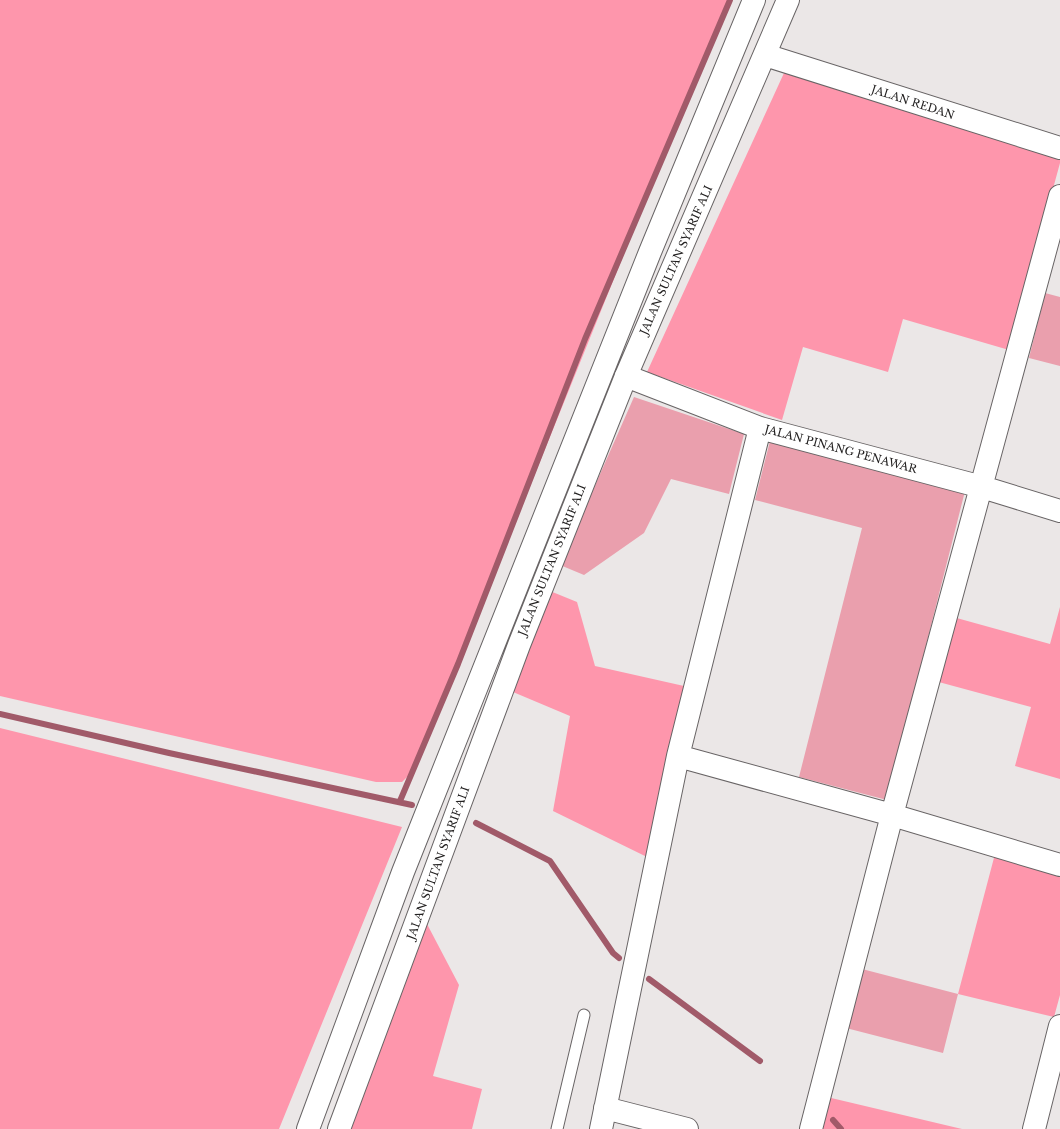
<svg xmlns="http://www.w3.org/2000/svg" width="1060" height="1129" font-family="'Libre Baskerville',serif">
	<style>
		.green { fill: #ea9fad }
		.forest { fill: #fe96ac }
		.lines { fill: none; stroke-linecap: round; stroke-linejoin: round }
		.stream { stroke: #a15a69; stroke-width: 6 }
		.service-casing { stroke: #686465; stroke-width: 13 }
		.minor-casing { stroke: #686465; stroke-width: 24 }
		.tertiary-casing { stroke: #686465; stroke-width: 24 }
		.service { stroke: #fff; stroke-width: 11 }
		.minor { stroke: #fff; stroke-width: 22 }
		.tertiary { stroke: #fff; stroke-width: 22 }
		.labels { text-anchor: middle; stroke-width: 4; stroke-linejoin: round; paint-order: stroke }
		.street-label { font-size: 11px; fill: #242222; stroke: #fff }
	</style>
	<rect width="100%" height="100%" fill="#ebe7e7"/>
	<path class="green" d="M1045,293L1060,297V366L1029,358Z
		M634,397L744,434L729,494L671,479L644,533L584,575L560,565Z
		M770,441L965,491L887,800L799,777L862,528L755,500Z
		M862,969L958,994L943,1053L846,1028Z"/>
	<path class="forest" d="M0,0H731L660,165L416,768L402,782H376L0,696Z
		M784,73L1060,157V163L1009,350L903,319L888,372L803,347L782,420L647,372Z
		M550,591L577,602L595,666L684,686L647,857L553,811L570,716L513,692Z
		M1060,607V779L1015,766L1031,707L935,681L953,617L1050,644Z
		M0,728L402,827L279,1129H0Z
		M995,854L1060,873V995L1054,1017L958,994Z
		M427,924L459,985L433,1076L482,1089L472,1129H351Z
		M827,1097L962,1129H819Z"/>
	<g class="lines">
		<path class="stream" d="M0,714L169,753L412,805
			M400,801L458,664L585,339L730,0
			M476,823L550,861L613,953L619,958
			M649,979L760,1061
			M833,1120L841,1129"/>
		<defs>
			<path id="service" d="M557,1129L584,1015"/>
			<path id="minor" d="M765,55L1060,148
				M626,376L760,428L982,487L1060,511
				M678,756L892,815L1060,865
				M605,1108L687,1129
				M601,1129L678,756L760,428
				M811,1129L892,815L1060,196
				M1034,1129L1060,1026"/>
			<path id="tertiary" d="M308,1129L403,872L650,252L754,0
				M339,1129L519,645L626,376L788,0"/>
		</defs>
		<use href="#service" class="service-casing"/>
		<use href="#minor" class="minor-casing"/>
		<use href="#tertiary" class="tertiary-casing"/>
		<use href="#service" class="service"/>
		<use href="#minor" class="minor"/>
		<use href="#tertiary" class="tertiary"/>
	</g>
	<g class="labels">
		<g class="street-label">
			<text transform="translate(913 102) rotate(18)" y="4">JALAN REDAN</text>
			<text transform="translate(676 260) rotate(-66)" y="4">JALAN SULTAN SYARIF ALI</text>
			<text transform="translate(841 449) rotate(15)" y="4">JALAN PINANG PENAWAR</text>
			<text transform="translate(552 560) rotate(-68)" y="4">JALAN SULTAN SYARIF ALI</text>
			<text transform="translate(438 863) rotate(-70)" y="4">JALAN SULTAN SYARIF ALI</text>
		</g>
	</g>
</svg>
